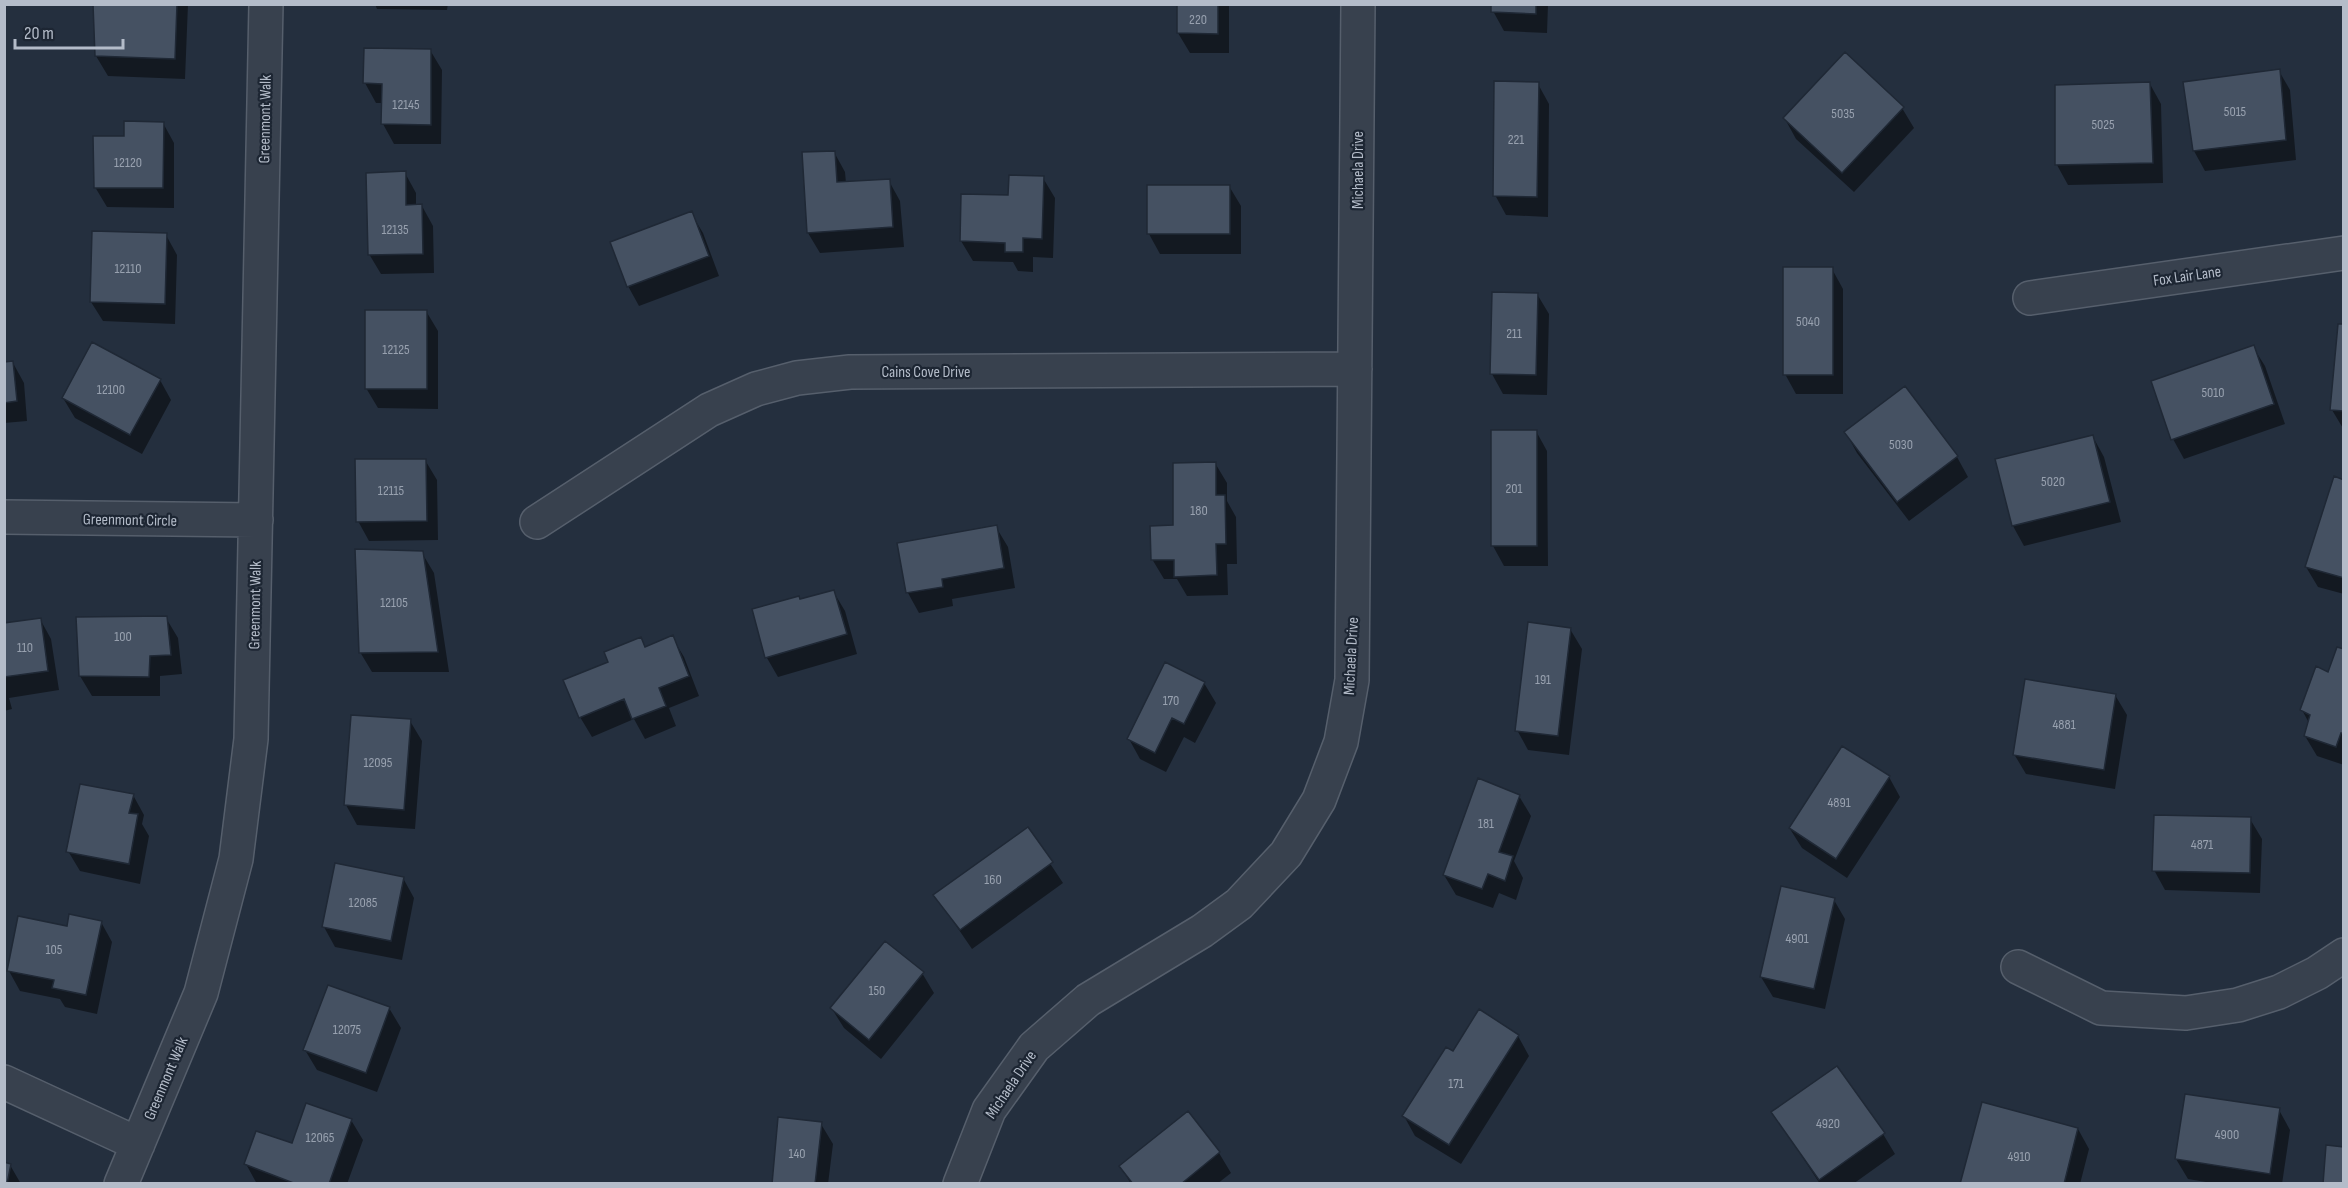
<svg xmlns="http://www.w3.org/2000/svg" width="2348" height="1188" font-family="'Sofia Sans Condensed',sans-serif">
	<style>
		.shadow { fill: #0007 }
		.building { fill: #455162; stroke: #1f2835; stroke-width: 1.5 }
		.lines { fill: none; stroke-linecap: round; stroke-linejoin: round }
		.minor-casing { stroke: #565f6c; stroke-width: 36 }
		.minor { stroke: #38414e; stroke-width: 33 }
		.labels { text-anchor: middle; stroke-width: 4.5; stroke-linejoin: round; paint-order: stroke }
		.number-label { font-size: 14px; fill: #98a1af }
		.street-label { font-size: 16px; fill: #b4bcc9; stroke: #1d2633 }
	</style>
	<rect width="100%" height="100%" fill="#242f3e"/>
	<path class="shadow" d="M94,4H188L185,79L108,76L96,56Z
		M375,4H448L447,10L377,9Z
		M1179,4H1229V53H1190L1178,33Z
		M1493,4H1548L1547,33L1504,31L1493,11Z
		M430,50L442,70L441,144H394L383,124V103H376L365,83Z
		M2279,71L2290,90L2296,160L2205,171L2194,151Z
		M1538,84L1549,104L1548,217L1506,215L1495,195Z
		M2150,84L2161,104L2163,183L2068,185L2057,165V87Z
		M1902,108L1914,128L1854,192L1796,139L1785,119Z
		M163,123L174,143V208L107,207L95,187L126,137Z
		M834,152L845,172L846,183L889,181L900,201L904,247L820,253L808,233L803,154Z
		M405,173L416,193V206H422L433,226L434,273L381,274L369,254Z
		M1043,178L1055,198L1053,258L1033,257V272L1018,271L1013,262L973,261L961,241L1009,197Z
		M1229,186L1241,206V254H1160L1149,234Z
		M691,213L703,233L719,276L639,306L628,286Z
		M166,235L177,255L175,324L103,321L91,302Z
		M1832,269L1843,289V394H1796L1785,374Z
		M1537,294L1549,314L1547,395L1503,394L1492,374Z
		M426,311L438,331V409L378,408L366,388Z
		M2344,326V430L2332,410Z
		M2253,347L2265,366L2285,424L2184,459L2173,439Z
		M13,363L24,383L27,421L4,423V364Z
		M160,380L171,400L142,454L75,418L63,398Z
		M1905,389L1957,457L1968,477L1909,521L1857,453L1846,433Z
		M1536,431L1547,451L1548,566H1504L1493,546Z
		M2093,437L2104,457L2121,522L2024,546L2013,526L1997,460Z
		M425,460L437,480L438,540L369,541L358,521Z
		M1215,463L1227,483V501L1236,517L1237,564H1227L1228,595L1187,596L1177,579H1164L1152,559Z
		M2344,481V594L2318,587L2306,567Z
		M996,527L1008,547L1015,588L952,599L953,606L919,613L908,593Z
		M422,553L434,573L449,672H372L360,652Z
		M833,591L845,611L857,654L778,677L767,658L754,610Z
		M166,618L178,638L182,674L160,676V696H92L80,676Z
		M40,619L51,639L59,690L9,698L12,709L4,711V625Z
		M1570,629L1582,649L1569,755L1528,750L1517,730Z
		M672,637L684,657L699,696L669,708L676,726L645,739L634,719L592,737L580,717L640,639L646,648Z
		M2344,651V765L2317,756L2305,736L2309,723L2302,710Z
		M1204,683L1216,703L1195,743L1184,737L1166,772L1140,759L1129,739Z
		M2115,695L2127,715L2115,789L2026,774L2014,754Z
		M410,721L422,741L415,829L357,825L346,805Z
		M1889,777L1900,797L1847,878L1802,848L1790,829Z
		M133,795L144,815L142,824L149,836L140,884L80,871L68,851Z
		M1519,796L1531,816L1514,861L1523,878L1516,900L1499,893L1493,908L1456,895L1444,875Z
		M2250,819L2262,839L2260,893L2165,890L2154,870Z
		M1027,829L1063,883L972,949L935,895Z
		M403,878L414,898L402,960L335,947L324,927Z
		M1834,900L1845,919L1825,1009L1773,997L1761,977Z
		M101,922L112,942L97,1014L65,1007L60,999L20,991L9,971L68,928Z
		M922,973L934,993L881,1059L844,1028L832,1009Z
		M389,1008L401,1028L377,1092L317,1070L305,1050Z
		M1518,1036L1529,1056L1461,1164L1415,1136L1404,1116L1453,1053Z
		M1836,1068L1883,1134L1895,1154L1853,1184H1820L1773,1112Z
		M2279,1110L2290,1130L2282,1184H2218L2188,1179L2176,1159Z
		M1188,1114L1219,1153L1231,1173L1217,1184H1131L1121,1167Z
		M351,1120L363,1140L347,1184H257L246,1164Z
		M821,1124L833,1144L828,1184H773Z
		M2078,1129L2089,1149L2080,1184H1961Z
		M10,1165L21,1184H4Z"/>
	<path class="building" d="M93,4H177L175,59L95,56Z
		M1177,4H1218V34L1177,33Z
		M1491,4H1536V14L1491,12Z
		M364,48L431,49V125L381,124L382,84L363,83Z
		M1845,52L1904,107L1842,173L1783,118Z
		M2280,69L2286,140L2193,151L2183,82Z
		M1494,81L1539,82L1537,197L1493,196Z
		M2150,82L2153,163L2055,165V85Z
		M124,121L164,122L163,188H94L93,136H124Z
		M835,151L837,182L890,179L893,227L807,233L802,152Z
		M406,171V205L422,204L423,254L368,255L366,173Z
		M1009,175L1044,176L1042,239L1023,238V252H1005V243L960,241L961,194L1008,195Z
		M1147,185H1230V234H1147Z
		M692,211L709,256L627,287L610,242Z
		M92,231L167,233L165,304L90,302Z
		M1783,267H1833V375H1783Z
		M1492,292L1538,293L1536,375L1490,374Z
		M365,310H427V389H365Z
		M2338,324H2344V411L2330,410Z
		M92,342L161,379L130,435L62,398Z
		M2254,345L2274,404L2171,440L2151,381Z
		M13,361L17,401L4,403V362Z
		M1905,386L1958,456L1897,502L1844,432Z
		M1491,430H1537V546H1491Z
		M2093,435L2110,502L2012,526L1995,459Z
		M355,459H426L427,521L356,522Z
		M1216,462V495H1225L1226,544H1216L1217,575L1174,577V560H1151L1150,526L1173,525V463Z
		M2334,476L2344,480V578L2305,567Z
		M997,525L1004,568L942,579L943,587L906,593L897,543Z
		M355,549L423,551L438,652L359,653Z
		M834,590L847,634L765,658L752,609L799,596L800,599Z
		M167,616L171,655L150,656L149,677L79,676L76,617Z
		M41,618L48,671L4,677V623Z
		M1528,622L1571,628L1558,736L1515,731Z
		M673,635L689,676L659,688L666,706L632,719L624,699L579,718L563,680L608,662L604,652L641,637L645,647Z
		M2337,647L2344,649V734L2341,733L2336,747L2304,736L2310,715L2300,710L2316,666L2328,672Z
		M1165,662L1205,682L1184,724L1172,718L1155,753L1127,739Z
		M2025,679L2116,694L2104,770L2013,755Z
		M351,715L411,719L404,810L344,805Z
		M1842,746L1890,776L1836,859L1789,828Z
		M1478,778L1520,795L1499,852L1513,856L1505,881L1488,874L1482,889L1443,875Z
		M80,784L134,794L129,813L138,814L129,864L66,852Z
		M2154,815L2251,817L2250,873L2152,871Z
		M1028,827L1053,862L960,930L933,895Z
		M335,863L404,877L391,941L322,927Z
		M1781,886L1835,898L1814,989L1760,977Z
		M69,914L102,921L86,995L52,988L54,980L7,971L18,916L67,926Z
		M885,941L924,972L869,1040L830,1008Z
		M328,985L390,1007L366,1073L303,1050Z
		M1479,1009L1519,1035L1449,1145L1402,1116L1446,1047L1453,1051Z
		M1837,1066L1885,1133L1819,1180L1771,1112Z
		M2185,1094L2280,1108L2270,1174L2175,1159Z
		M1982,1102L2078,1128L2064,1184H1960Z
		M306,1103L352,1119L329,1184H296L244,1164L256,1131L292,1143Z
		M1188,1111L1220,1152L1181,1184H1133L1119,1166Z
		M778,1117L822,1122L815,1184H772Z
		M2326,1145L2344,1147V1184H2323Z
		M4,1162L11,1164L7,1184H4Z"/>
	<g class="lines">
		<defs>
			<path id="minor" d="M2030,298L2344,253
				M4,517L256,520
				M537,522L709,410L756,389L797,378L850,372L1355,369
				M2018,967L2101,1008L2186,1013L2238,1005L2279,992L2317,973L2344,955
				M4,1082L138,1144
				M121,1184L201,993L236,859L251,739L266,4
				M960,1184L989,1110L1034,1047L1088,1000L1202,931L1239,904L1286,854L1319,800L1341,742L1352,680L1358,4"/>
		</defs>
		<use href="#minor" class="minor-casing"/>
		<use href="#minor" class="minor"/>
	</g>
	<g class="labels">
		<g class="number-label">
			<text x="1198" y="24">220</text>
			<text x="406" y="109">12145</text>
			<text x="2235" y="116">5015</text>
			<text x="1843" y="118">5035</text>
			<text x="2103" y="129">5025</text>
			<text x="1516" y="144">221</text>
			<text x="128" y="167">12120</text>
			<text x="395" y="234">12135</text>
			<text x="128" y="273">12110</text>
			<text x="1808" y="326">5040</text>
			<text x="1514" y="338">211</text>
			<text x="396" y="354">12125</text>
			<text x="111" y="394">12100</text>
			<text x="2213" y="397">5010</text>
			<text x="1901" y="449">5030</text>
			<text x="2053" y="486">5020</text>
			<text x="1514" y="493">201</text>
			<text x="391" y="495">12115</text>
			<text x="1199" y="515">180</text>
			<text x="394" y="607">12105</text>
			<text x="123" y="641">100</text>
			<text x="25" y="652">110</text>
			<text x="1543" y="684">191</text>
			<text x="1171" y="705">170</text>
			<text x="2064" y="729">4881</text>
			<text x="378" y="767">12095</text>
			<text x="1839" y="807">4891</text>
			<text x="1486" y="828">181</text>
			<text x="2202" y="849">4871</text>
			<text x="993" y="884">160</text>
			<text x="363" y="907">12085</text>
			<text x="1797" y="943">4901</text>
			<text x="54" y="954">105</text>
			<text x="877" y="995">150</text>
			<text x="347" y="1034">12075</text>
			<text x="1456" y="1088">171</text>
			<text x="1828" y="1128">4920</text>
			<text x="2227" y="1139">4900</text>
			<text x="320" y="1142">12065</text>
			<text x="797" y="1158">140</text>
			<text x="2019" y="1161">4910</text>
		</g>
		<g class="street-label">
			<text transform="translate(264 119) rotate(-89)" y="6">Greenmont Walk</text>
			<text transform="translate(1357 170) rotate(-90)" y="6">Michaela Drive</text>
			<text transform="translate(2187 275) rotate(-8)" y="6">Fox Lair Lane</text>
			<text x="926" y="377">Cains Cove Drive</text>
			<text transform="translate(130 519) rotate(1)" y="6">Greenmont Circle</text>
			<text transform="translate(254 605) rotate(-89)" y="6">Greenmont Walk</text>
			<text transform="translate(1350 656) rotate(-87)" y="6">Michaela Drive</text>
			<text transform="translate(165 1078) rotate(-67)" y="6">Greenmont Walk</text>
			<text transform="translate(1010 1084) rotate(-56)" y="6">Michaela Drive</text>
		</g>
	</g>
	<rect width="2348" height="1188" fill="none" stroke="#b4bcc9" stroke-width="12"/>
	<path d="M15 39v9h108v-9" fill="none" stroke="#b4bcc9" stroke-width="3"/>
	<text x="24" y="39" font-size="18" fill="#b4bcc9" stroke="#1d2633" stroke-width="4.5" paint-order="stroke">20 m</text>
</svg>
